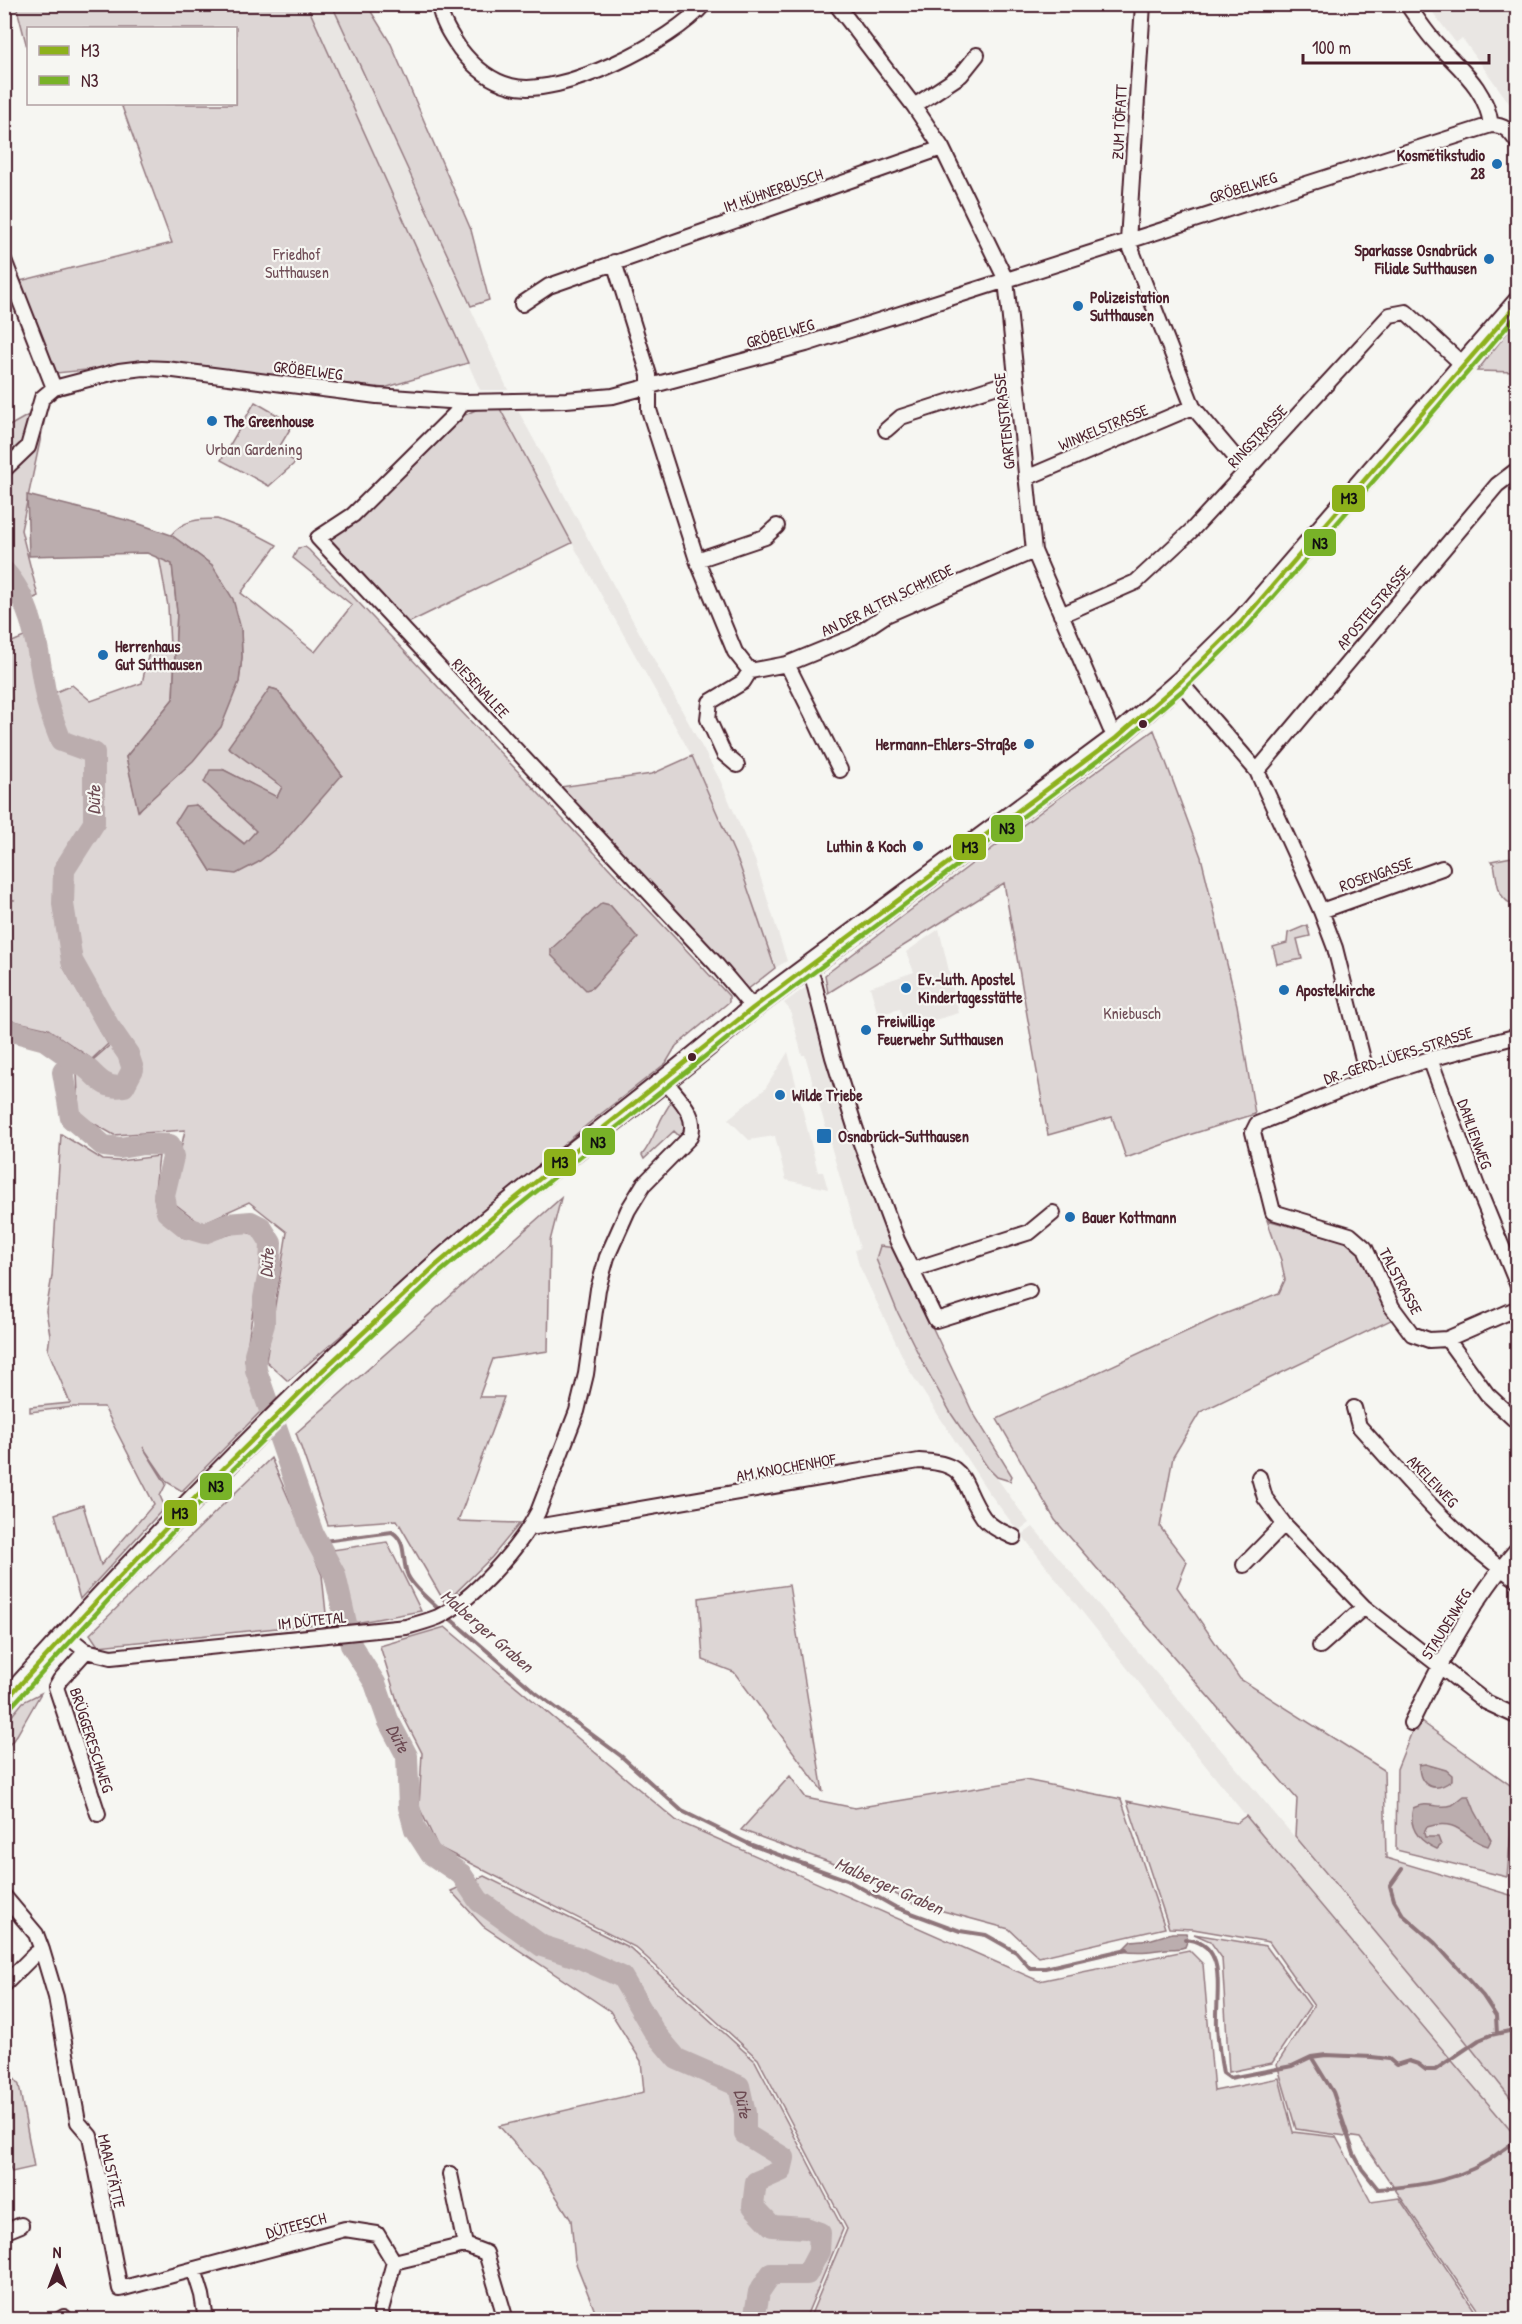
<svg xmlns="http://www.w3.org/2000/svg" width="1522" height="2324" font-family="'Patrick Hand',sans-serif">
	<style>
		.built { fill: #e9e6e3 }
		.green { fill: #ddd6d5; stroke: #947a80; stroke-width: 1.5; fill-rule: evenodd }
		.water { fill: #bbadae; stroke: #8e747a; stroke-width: 1.5 }
		.lines { fill: none; stroke-linecap: round; stroke-linejoin: round }
		.stream { stroke: #8e747a; stroke-width: 4 }
		.river { stroke: #bbadae; stroke-width: 22 }
		.street-casing { stroke: #4a1f2b; stroke-width: 18 }
		.secondary-casing { stroke: #4a1f2b; stroke-width: 24 }
		.street { stroke: #f6f6f2; stroke-width: 14 }
		.secondary { stroke: #f6f6f2; stroke-width: 20 }
		.bus-1-casing { stroke: #f6f6f2; stroke-width: 9 }
		.bus-2-casing { stroke: #f6f6f2; stroke-width: 9 }
		.bus-1 { stroke: #8db11b; stroke-width: 4.5 }
		.bus-2 { stroke: #78b228; stroke-width: 4.5 }
		.poi-dot { fill: #1f6fb2; stroke: #f6f6f2; stroke-width: 2 }
		.bus-dot { fill: #4a1f2b; stroke: #f6f6f2; stroke-width: 2 }
		.labels { text-anchor: middle; stroke-width: 4.5; stroke-linejoin: round; paint-order: stroke }
		.street-label { font-size: 16px; fill: #4a1f2b; stroke: #f6f6f2 }
		.poi-label { font-size: 16px; font-weight: bold; fill: #4a1f2b; stroke: #f6f6f2; text-anchor: start }
		.park-label { font-size: 16px; fill: #6f4d56; stroke: #f6f6f2 }
		.water-label { font-size: 18px; font-style: italic; fill: #6c4a52; stroke: #f6f6f2 }
		.line-badge { stroke: #f6f6f2; stroke-width: 2 }
		.pale-badge-label { font-size: 16px; text-anchor: middle; font-weight: bold; fill: #111 }
	</style>
	<rect width="100%" height="100%" fill="#f6f6f2"/>
	<filter id="ink" filterUnits="userSpaceOnUse"><feTurbulence type="fractalNoise" baseFrequency=".0167" numOctaves="2"/><feDisplacementMap in="SourceGraphic" scale="12" xChannelSelector="R" yChannelSelector="G"/><feConvolveMatrix kernelMatrix="1 2 1 2 8 2 1 2 1" color-interpolation-filters="sRGB"/></filter>
	<g filter="url(#ink)">
		<path class="built" d="M307,5H332L508,390H480Z
			M1427,5H1517V103L1512,107L1462,38L1456,43Z
			M499,407H516L720,780L755,860L787,961L775,968L740,866L692,756L572,543Z
			M939,929L959,1013L904,1029L900,1009L878,1015L870,987L914,972L906,952Z
			M810,984L895,1248L924,1365L952,1415L1029,1523L1018,1531L987,1490L909,1370L859,1265L855,1250L860,1248L805,1055H802L790,1010L784,1003Z
			M788,1052L818,1172H823L828,1189L786,1180L775,1136L749,1140L728,1119L765,1089Z
			M1033,1527L1448,2019L1517,2106V2138L1246,1816L1055,1578L1022,1535Z"/>
		<path class="green" d="M16,5H307L468,363L384,388L158,363L56,373L20,281L172,243L121,104H236V28H28V51Z
			M332,5H367L391,44L471,230L489,300L471,306Z
			M1517,320V372L1477,371Z
			M255,402L293,424L277,451L296,462L269,486L221,460Z
			M48,404L21,530L38,596L21,605L5,585L4,429Z
			M482,407H499L572,543L408,623L330,539L357,520L456,419Z
			M217,519L252,532L277,545L241,593L315,652L352,605L293,558L298,548L305,547L309,550L692,956L729,996V1002L676,1046L666,1063L588,1124L288,1381L266,1361L287,1232L249,1202L201,1224L170,1200L185,1130L114,1135L79,1115L77,1074L110,1045L82,978L68,906L67,871L96,824V752L62,737L49,695L72,685L91,701L142,683L149,652L170,646L168,606L159,557L172,563L177,612L173,699L126,757L139,811L239,682L242,657L241,629L212,565L171,535C183,520 198,519 217,519ZM270,688L277,690L342,775L211,871L196,847V805L245,844L256,831L224,770L277,798L282,787Z
			M31,634L38,657L44,700L59,744L91,755L90,821L61,869L60,904H55L63,966L108,1044L92,1059L48,1029L5,1019V900H15L4,899L5,645Z
			M1154,730L1201,857L1237,1005L1255,1114L1189,1135L1126,1158L1112,1117L1048,1135L1004,883L828,993L825,975L1051,804Z
			M692,756L740,866L775,968L747,990L560,787L652,774Z
			M1517,856H1518L1517,906C1496,900 1498,883 1494,864L1491,861Z
			M1307,925L1310,936L1297,939L1302,959L1277,964L1273,947L1287,943L1288,933Z
			M673,1100C684,1113 692,1123 681,1138L674,1131L644,1159L642,1155C656,1138 658,1118 673,1100Z
			M61,1134L103,1160L119,1161L159,1156L154,1197L157,1213L182,1237L203,1242L242,1231L257,1235L263,1249L245,1360L255,1394L263,1409L182,1491L167,1482L143,1447L166,1484L160,1496L165,1507L80,1599L55,1514L83,1505L101,1565L154,1504L104,1407H73L30,1412V1407L70,1403L48,1350L50,1335L46,1311L52,1276Z
			M561,1198L550,1241L548,1351L493,1359L479,1397H504L458,1521L520,1523L492,1557L445,1603L397,1520L328,1525L296,1433Z
			M1267,1220L1348,1242L1360,1253L1391,1320L1200,1412L1173,1457L1160,1527L1187,1562L1177,1587L1240,1679L1384,1770L1386,1858L1517,1897V2106L1448,2019L1295,1836L1297,1799L1055,1520L997,1419L1222,1315L1279,1293L1285,1280L1281,1260Z
			M880,1246L895,1248L972,1411L1012,1476L1010,1481L997,1477L988,1468L952,1415L924,1365L898,1313L876,1259Z
			M271,1458L322,1575L327,1623L98,1646L90,1634Z
			M387,1542L421,1611L355,1623L344,1571L332,1550Z
			M789,1585L823,1792L734,1672L703,1660L699,1598Z
			M445,1627L677,1821L1039,1981L1189,1950L1203,1964L1214,2091L1279,2078L1293,2132L1336,2137L1371,2202L1399,2198L1475,2311L1422,2320L809,2319L847,2229L758,2059L635,1947L438,1847L419,1807L422,1753L400,1710L380,1646Z
			M41,1693L17,1735L5,1750V1724L23,1702Z
			M1422,1722L1517,1790V1809H1513L1507,1877L1396,1850L1397,1769L1413,1729L1417,1731Z
			M790,1776L806,1798L855,1808L1025,1780L1121,1799L1165,1928L1039,1957L1009,1929L910,1902L851,1870L741,1830Z
			M1127,1801L1236,1823L1246,1816L1517,2138V2319H1495L1479,2312L1360,2138L1296,2129L1277,2064L1314,2006L1269,1942L1193,1929L1169,1928Z
			M484,1876L630,1948L755,2061L843,2229L805,2319H598L575,2261L571,2220L544,2177L499,2126L644,2092L641,2061L610,2011L483,1926L451,1891Z
			M1194,1934L1266,1946L1310,2006L1272,2063L1229,2072L1222,1958L1210,1941Z
			M8,2070L19,2085L34,2167L12,2172L5,2156L4,2073Z"/>
		<path class="water" d="M27,495L134,522L171,535L212,565L233,599L241,629L242,657L239,682L221,727L193,761L138,811L126,757L173,699L177,612L172,564L147,553L29,556Z
			M270,688L277,690L342,775L282,844L257,863L236,874L211,871L196,847L175,822L185,806L196,805L244,844L256,831L204,782L210,770H224L277,797L282,787L228,747Z
			M602,903L610,905L638,938L592,988L586,990L551,955V949Z
			M1425,1764L1446,1770L1452,1775V1780C1436,1793 1419,1788 1419,1765Z
			M1464,1796H1469L1475,1811L1491,1840L1488,1846C1464,1840 1461,1817 1427,1827L1424,1833L1425,1837H1438L1441,1845L1437,1849C1419,1841 1408,1828 1413,1808C1429,1800 1438,1810 1452,1805C1456,1803 1461,1798 1464,1796Z
			M1172,1933H1186L1188,1939L1185,1947C1178,1950 1174,1948 1166,1949C1151,1951 1138,1953 1122,1950L1131,1941L1152,1939Z"/>
		<g class="lines">
			<path class="stream" d="M313,1534L324,1541L392,1532C408,1542 401,1561 408,1576C414,1588 431,1602 441,1611
				M447,1616L536,1693L621,1756L682,1811L749,1844L847,1880L895,1907L960,1931L986,1935L1016,1952L1030,1968H1045L1127,1949
				M1402,1869L1390,1886L1394,1900L1403,1915L1435,1943L1483,1996L1496,2016L1497,2034
				M1185,1939C1198,1940 1209,1946 1214,1959C1221,1974 1216,2009 1217,2026C1218,2041 1220,2058 1223,2073L1230,2078L1292,2066L1311,2057L1326,2055L1372,2057L1389,2059L1396,2065L1409,2061L1418,2064L1426,2070H1435L1479,2040L1491,2035L1518,2029
				M1312,2058L1333,2092L1354,2154L1362,2169L1378,2189C1421,2186 1465,2180 1500,2152C1506,2148 1513,2144 1518,2137"/>
			<g class="river">
				<path id="s1" d="M4,571C35,604 38,656 46,697C49,712 56,727 61,741L94,753V823L64,870L63,904L72,961L108,1025L128,1054L133,1069L124,1086C95,1092 92,1059 70,1063L63,1072L71,1118L104,1146L120,1148L143,1144L170,1145L173,1157L164,1195L167,1212L187,1228L204,1233L227,1224L251,1222L261,1227L271,1243L270,1267L264,1298V1324L255,1354L256,1370L313,1534L335,1575L351,1645L375,1683L388,1720L407,1756L409,1807L415,1829L431,1854L461,1874L479,1901L542,1946L580,1958L622,1977L655,2033L677,2059L739,2086L745,2113V2134L784,2158L781,2171L756,2182L753,2206L772,2226L806,2228L820,2233L819,2251L807,2274H771L759,2292L754,2320"/>
				<path d="M4,1029L45,1040L76,1062"/>
			</g>
			<defs>
				<path id="street" d="M439,4C441,21 451,36 460,49C473,66 491,81 511,86C560,99 673,41 704,4
					M836,4L914,106L942,148L1006,280L1034,551L1110,728L1116,738
					M1143,4L1128,241L1193,407L1247,471
					M1407,4C1416,17 1425,31 1435,42C1459,69 1486,87 1491,125
					M914,106L961,75L977,55
					M4,260L54,388
					M614,262L649,375V410L697,560L735,652L750,671L787,664L853,637L886,615L1034,551
					M522,304L549,286L942,148
					M463,402L455,414L353,515L318,538L715,963L753,1008
					M886,430L901,417L1016,380
					M4,470L28,447L42,398L54,388L119,371L143,368L166,369L377,396L463,402L566,400L613,396L806,344L1491,125C1506,125 1510,132 1518,143
					M1026,478L1193,407
					M697,560L765,537L777,526
					M1061,615L1136,582L1191,531L1390,315L1406,312L1462,364
					M787,664L840,770
					M1180,682L1257,771L1321,911L1335,948L1368,1079
					M737,765L724,754L708,719L710,702L743,682L750,671
					M1257,771L1497,485L1518,469
					M1321,911L1442,868
					M806,968L813,979L833,1057L856,1130L897,1240L936,1320L1029,1291
					M1518,1036L1430,1059L1368,1079L1257,1124L1253,1132L1273,1212L1350,1235L1365,1248L1392,1307L1412,1334L1429,1340L1447,1339L1518,1308
					M1430,1059L1477,1186L1518,1286
					M912,1270L1030,1232L1053,1213
					M1447,1339L1487,1394L1518,1423
					M1354,1408L1359,1426C1405,1477 1460,1544 1518,1580
					M1259,1477L1265,1498L1284,1524L1364,1607L1486,1702L1518,1717
					M530,1528L919,1461C971,1463 959,1482 983,1517C990,1527 1003,1532 1014,1537
					M1244,1565L1284,1524
					M66,1635L86,1651L111,1657L406,1627C417,1624 428,1621 438,1617C473,1600 520,1547 538,1512L577,1411L586,1374L598,1289L607,1257L628,1210L644,1184L690,1137C699,1115 678,1098 665,1081
					M1320,1646L1364,1607
					M86,1651L60,1680L56,1687L98,1814
					M1411,1723C1441,1662 1473,1599 1518,1548
					M4,1896L36,1934L42,1950L56,1997L78,2122L90,2136L120,2289L345,2229L377,2234L394,2262L465,2245L486,2253L506,2320
					M4,1985L35,1954L42,1950
					M450,2174L465,2245
					M4,2232L21,2225
					M194,2269L202,2295L206,2320
					M59,2320L64,2317
					M383,2320L381,2310L394,2262"/>
				<path id="secondary" d="M4,1703C140,1551 282,1403 434,1267C536,1176 649,1098 753,1008L1116,738L1180,682L1242,621L1518,302"/>
			</defs>
			<use href="#street" class="street-casing"/>
			<use href="#secondary" class="secondary-casing"/>
			<use href="#street" class="street"/>
			<use href="#secondary" class="secondary"/>
			<defs>
				<path id="bus-1" d="M4,1702L107,1590L213,1479L322,1371L434,1267L512,1201L753,1008L1116,738L1180,682L1242,621L1518,303"/>
				<path id="bus-2" d="M10,1708L113,1595L218,1484L327,1377L439,1273L517,1207L758,1014L1120,744L1185,688L1248,626L1518,314"/>
			</defs>
			<use href="#bus-1" class="bus-1-casing"/>
			<use href="#bus-2" class="bus-2-casing"/>
			<use href="#bus-1" class="bus-1"/>
			<use href="#bus-2" class="bus-2"/>
		</g>
	</g>
	<g class="poi-dot">
		<circle cx="1497" cy="164" r="6"/>
		<circle cx="1489" cy="259" r="6"/>
		<circle cx="1078" cy="306" r="6"/>
		<circle cx="212" cy="421" r="6"/>
		<circle cx="103" cy="655" r="6"/>
		<circle cx="1029" cy="744" r="6"/>
		<circle cx="918" cy="846" r="6"/>
		<circle cx="906" cy="988" r="6"/>
		<circle cx="1284" cy="990" r="6"/>
		<circle cx="866" cy="1030" r="6"/>
		<circle cx="780" cy="1095" r="6"/>
		<rect x="816" y="1128" width="16" height="16" rx="3"/>
		<circle cx="1070" cy="1217" r="6"/>
	</g>
	<g class="bus-dot">
		<circle cx="1143" cy="724" r="5"/>
		<circle cx="692" cy="1057" r="5"/>
	</g>
	<g class="labels">
		<g class="street-label">
			<text transform="translate(1119 122) rotate(-87)" y="6">ZUM TÖFATT</text>
			<text transform="translate(1243 187) rotate(-18)" y="6">GRÖBELWEG</text>
			<text transform="translate(773 190) rotate(-19)" y="6">IM HÜHNERBUSCH</text>
			<text transform="translate(780 333) rotate(-16)" y="6">GRÖBELWEG</text>
			<text transform="translate(308 370) rotate(7)" y="6">GRÖBELWEG</text>
			<text transform="translate(1004 421) rotate(-96)" y="6">GARTENSTRASSE</text>
			<text transform="translate(1103 427) rotate(-23)" y="6">WINKELSTRASSE</text>
			<text transform="translate(1257 436) rotate(-47)" y="6">RINGSTRASSE</text>
			<text transform="translate(887 600) rotate(-26)" y="6">AN DER ALTEN SCHMIEDE</text>
			<text transform="translate(1373 607) rotate(-50)" y="6">APOSTELSTRASSE</text>
			<text transform="translate(481 688) rotate(47)" y="6">RIESENALLEE</text>
			<text transform="translate(1376 874) rotate(-19)" y="6">ROSENGASSE</text>
			<text transform="translate(1398 1055) rotate(-18)" y="6">DR.-GERD-LÜERS-STRASSE</text>
			<text transform="translate(1475 1134) rotate(70)" y="6">DAHLIENWEG</text>
			<text transform="translate(1401 1281) rotate(62)" y="6">TALSTRASSE</text>
			<text transform="translate(786 1467) rotate(-10)" y="6">AM KNOCHENHOF</text>
			<text transform="translate(1433 1481) rotate(46)" y="6">AKELEIWEG</text>
			<text transform="translate(312 1620) rotate(-6)" y="6">IM DÜTETAL</text>
			<text transform="translate(1446 1624) rotate(-58)" y="6">STAUDENWEG</text>
			<text transform="translate(92 1740) rotate(72)" y="6">BRÜGGERESCHWEG</text>
			<text transform="translate(112 2171) rotate(77)" y="6">MAALSTÄTTE</text>
			<text transform="translate(296 2225) rotate(-15)" y="6">DÜTEESCH</text>
		</g>
		<g class="poi-label">
			<text x="1485" y="161" text-anchor="end">Kosmetikstudio<tspan x="1485" dy="18">28</tspan></text>
			<text x="1477" y="256" text-anchor="end">Sparkasse Osnabrück<tspan x="1477" dy="18">Filiale Sutthausen</tspan></text>
			<text x="1090" y="303">Polizeistation<tspan x="1090" dy="18">Sutthausen</tspan></text>
			<text x="224" y="427">The Greenhouse</text>
			<text x="115" y="652">Herrenhaus<tspan x="115" dy="18">Gut Sutthausen</tspan></text>
			<text x="1017" y="750" text-anchor="end">Hermann-Ehlers-Straße</text>
			<text x="906" y="852" text-anchor="end">Luthin &amp; Koch</text>
			<text x="918" y="985">Ev.-luth. Apostel<tspan x="918" dy="18">Kindertagesstätte</tspan></text>
			<text x="1296" y="996">Apostelkirche</text>
			<text x="878" y="1027">Freiwillige<tspan x="878" dy="18">Feuerwehr Sutthausen</tspan></text>
			<text x="792" y="1101">Wilde Triebe</text>
			<text x="838" y="1142">Osnabrück-Sutthausen</text>
			<text x="1082" y="1223">Bauer Kottmann</text>
		</g>
		<g class="park-label">
			<text x="297" y="260">Friedhof<tspan x="297" dy="18">Sutthausen</tspan></text>
			<text x="254" y="455">Urban Gardening</text>
			<text x="1132" y="1019">Kniebusch</text>
		</g>
		<g class="water-label">
			<text transform="translate(94 800) rotate(-89)" y="6">Düte</text>
			<text transform="translate(267 1263) rotate(-86)" y="6">Düte</text>
			<text transform="translate(487 1631) rotate(41)" y="6">Malberger Graben</text>
			<text dy="6" stroke="none"><textPath href="#s1" startOffset="1524">Düte</textPath></text>
			<text transform="translate(889 1886) rotate(24)" y="6">Malberger Graben</text>
			<text dy="6" stroke="none"><textPath href="#s1" startOffset="2064">Düte</textPath></text>
		</g>
	</g>
	<g class="line-badge">
		<rect x="1331" y="484" width="35" height="29" rx="6" fill="#8db11b"/>
		<rect x="1303" y="528" width="34" height="29" rx="6" fill="#78b228"/>
		<rect x="990" y="814" width="34" height="29" rx="6" fill="#78b228"/>
		<rect x="952" y="833" width="35" height="28" rx="6" fill="#8db11b"/>
		<rect x="581" y="1127" width="35" height="29" rx="6" fill="#78b228"/>
		<rect x="543" y="1148" width="34" height="29" rx="6" fill="#8db11b"/>
		<rect x="199" y="1472" width="34" height="29" rx="6" fill="#78b228"/>
		<rect x="163" y="1499" width="35" height="28" rx="6" fill="#8db11b"/>
	</g>
	<g class="pale-badge-label">
		<text x="1349" y="504">M3</text>
		<text x="1320" y="549">N3</text>
		<text x="1007" y="834">N3</text>
		<text x="970" y="853">M3</text>
		<text x="598" y="1148">N3</text>
		<text x="560" y="1168">M3</text>
		<text x="216" y="1492">N3</text>
		<text x="180" y="1519">M3</text>
	</g>
	<rect width="1522" height="2324" fill="none" stroke="#f6f6f2" stroke-width="24"/>
	<rect x="12" y="12" width="1498" height="2300" fill="none" stroke="#4a1f2b" stroke-width="2" filter="url(#ink)"/>
	<rect x="27" y="27" width="210" height="78" fill="#f6f6f2" stroke="#b1a0a2" stroke-width="1.5"/>
	<rect x="39" y="46" width="30" height="9" fill="#8db11b" stroke="#b1a0a2" stroke-width="1.5"/>
	<text x="81" y="57" font-size="18" fill="#4a1f2b">M3</text>
	<rect x="39" y="76" width="30" height="9" fill="#78b228" stroke="#b1a0a2" stroke-width="1.5"/>
	<text x="81" y="87" font-size="18" fill="#4a1f2b">N3</text>
	<g transform="translate(57 2267)" stroke="#f6f6f2" stroke-width="4.5" paint-order="stroke">
	<path d="M0-4.5L10 22L0 15L-10 22Z" fill="#4a1f2b"/>
	<text y="-9" font-size="16" font-weight="bold" text-anchor="middle" fill="#4a1f2b">N</text>
	</g>
	<path d="M1303 54v9h186v-9" fill="none" stroke="#4a1f2b" stroke-width="3"/>
	<text x="1312" y="54" font-size="18" fill="#4a1f2b" stroke="#f6f6f2" stroke-width="4.5" paint-order="stroke">100 m</text>
</svg>
